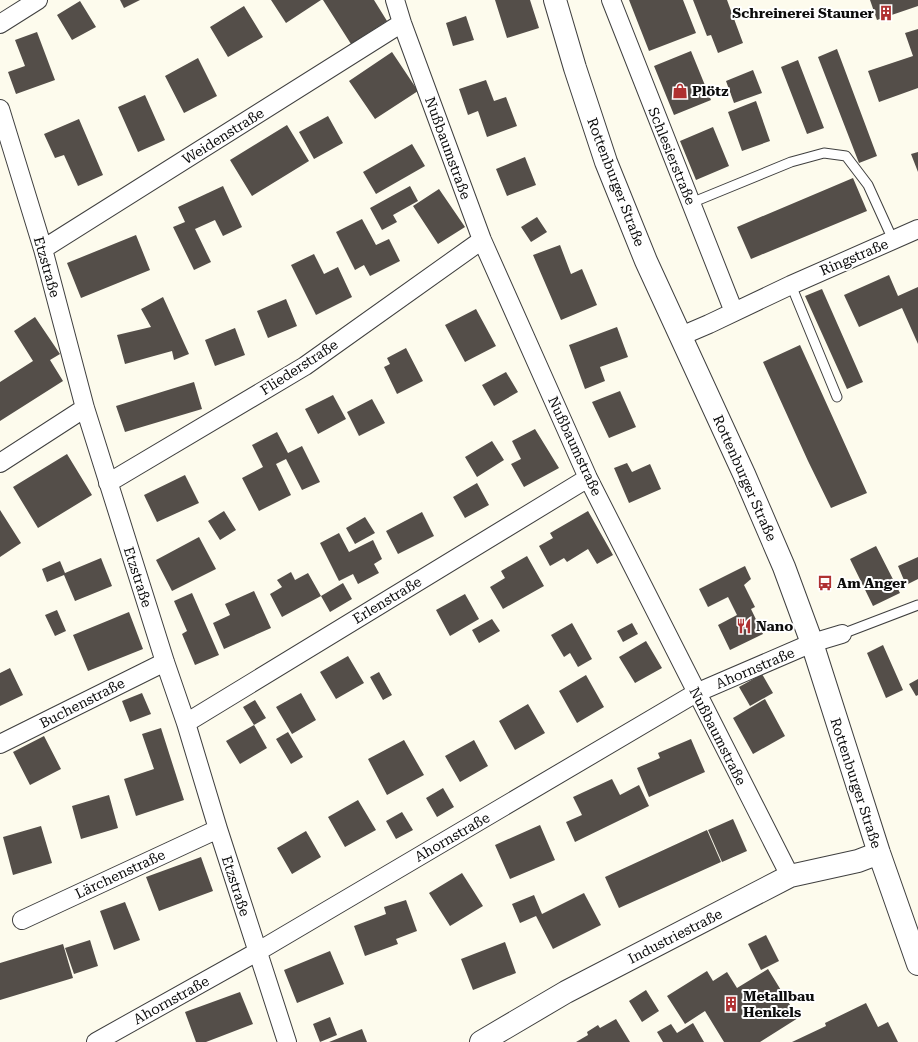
<svg xmlns="http://www.w3.org/2000/svg" width="918" height="1042" font-family="'Roboto Serif',serif">
	<style>
		.building { fill: #544e49 }
		.lines { fill: none; stroke-linecap: round; stroke-linejoin: round }
		.service-casing { stroke: #3f3f3f; stroke-width: 11 }
		.minor-casing { stroke: #3f3f3f; stroke-width: 20 }
		.tertiary-casing { stroke: #3f3f3f; stroke-width: 24 }
		.service { stroke: #fff; stroke-width: 9 }
		.minor { stroke: #fff; stroke-width: 18 }
		.tertiary { stroke: #fff; stroke-width: 22 }
		.labels { text-anchor: middle; stroke-width: 4; stroke-linejoin: round; paint-order: stroke }
		.poi-label { font-size: 14px; font-weight: bold; fill: #0c0c0c; stroke: #fff; text-anchor: start }
		.street-label { font-size: 14px; fill: #0c0c0c; stroke: #fff }
	</style>
	<rect width="100%" height="100%" fill="#fdfbed"/>
	<path class="building" d="M120,0H140L124,8Z
		M271,0H321L286,23Z
		M323,0H374L387,21L351,44Z
		M495,0H530L539,28L507,38Z
		M629,0H683L696,33L649,51Z
		M693,0H727L743,43L718,53L711,35L707,36Z
		M870,0H918V6L877,20Z
		M80,1L96,27L72,40L57,15Z
		M244,6L263,37L228,57L210,27Z
		M466,16L474,40L453,46L446,23Z
		M918,29V88L879,102L868,71L913,56L905,33Z
		M37,32L55,80L16,94L8,72L25,66L15,40Z
		M837,49L877,156L859,163L818,57Z
		M691,51L711,100L674,115L654,66Z
		M392,52L418,91L375,119L349,81Z
		M198,58L217,96L184,113L165,76Z
		M798,60L824,128L807,134L781,67Z
		M753,70L762,93L734,103L726,81Z
		M486,80L494,101L506,97L517,126L487,137L478,111L468,115L459,89Z
		M145,95L165,140L138,152L118,107Z
		M756,101L770,141L742,151L728,112Z
		M328,116L343,143L314,159L299,132Z
		M79,119L103,175L78,186L64,155L55,158L44,134Z
		M287,125L309,161L252,196L230,160Z
		M713,127L729,166L696,180L680,141Z
		M412,144L425,166L376,194L363,172Z
		M918,152V172L911,154Z
		M525,157L536,185L507,196L496,169Z
		M853,178L867,211L751,259L737,227Z
		M223,186L242,227L223,236L215,220L195,229L211,262L194,270L173,227L185,222L178,207Z
		M410,186L418,201L393,215L397,222L382,230L370,208Z
		M439,189L465,227L438,244L413,206Z
		M537,217L547,232L531,242L521,227Z
		M362,219L376,245L389,239L400,261L370,276L364,265L355,270L336,232Z
		M136,235L150,270L81,298L67,263Z
		M560,245L571,274L582,269L597,305L561,320L533,255Z
		M314,254L324,274L338,267L352,297L316,315L291,265Z
		M889,275L898,296L918,287V344L902,308L859,327L844,295Z
		M822,289L863,382L847,389L805,296Z
		M163,297L189,354L174,360L172,351L125,364L117,335L151,327L141,309Z
		M286,299L297,326L268,338L257,311Z
		M476,309L496,346L465,362L445,325Z
		M35,317L60,354L50,360L63,381L0,421V382L33,361L14,331Z
		M617,327L628,357L600,367L605,381L585,389L569,345Z
		M235,328L245,355L215,366L205,340Z
		M800,345L867,493L831,508L808,461L763,362Z
		M406,348L423,381L397,394L384,367L390,364L387,358Z
		M506,372L518,392L494,406L482,385Z
		M194,382L202,409L125,432L116,406Z
		M620,391L636,427L609,438L592,402Z
		M333,395L346,419L318,434L305,409Z
		M372,399L385,423L359,436L347,412Z
		M535,429L559,468L524,487L511,464L521,459L512,441Z
		M277,432L288,453L302,446L320,482L302,490L286,459L276,464L291,495L259,511L242,478L263,467L252,445Z
		M492,441L504,460L477,477L465,457Z
		M67,454L92,495L38,528L13,487Z
		M627,463L632,472L650,464L661,489L629,503L614,468Z
		M185,475L199,503L157,522L144,495Z
		M477,483L489,505L465,518L453,497Z
		M0,510L21,543L0,557Z
		M224,511L236,530L220,540L208,521Z
		M588,511L613,555L597,564L588,549L567,562L564,558L550,566L539,546L553,538L550,533Z
		M422,512L434,536L398,554L386,531Z
		M365,517L375,533L355,544L346,528Z
		M339,533L349,552L373,540L382,559L374,564L379,573L358,584L353,574L339,581L320,543Z
		M199,537L216,569L172,591L156,560Z
		M876,546L900,593L873,606L850,559Z
		M527,556L544,586L503,609L490,587L505,578L501,571Z
		M918,557V579L906,585L898,566Z
		M101,558L112,586L75,601L64,575L47,582L42,569L60,561L65,573Z
		M745,566L751,579L744,585L755,607L751,609L763,634L730,650L718,625L737,615L728,597L708,607L699,589Z
		M291,572L295,580L308,573L321,596L343,583L352,599L330,612L321,596L282,617L270,594L282,587L277,580Z
		M254,591L271,628L224,649L213,623L230,615L225,604Z
		M192,593L219,655L195,665L182,634L187,631L174,601Z
		M465,594L479,619L450,636L436,610Z
		M57,610L66,631L55,636L45,615Z
		M129,612L143,649L88,671L73,635Z
		M492,619L500,631L479,643L472,630Z
		M572,623L592,659L578,667L570,653L564,657L551,635Z
		M632,623L638,634L623,642L617,631Z
		M646,641L662,668L635,683L619,657Z
		M883,645L903,690L886,698L867,653Z
		M348,656L364,683L336,699L320,672Z
		M10,668L23,695L0,706V673Z
		M379,672L392,695L383,700L370,677Z
		M762,674L773,693L750,706L739,687Z
		M586,675L604,707L577,723L559,691Z
		M918,679V695L916,696L909,684Z
		M142,693L151,714L130,722L122,701Z
		M301,693L316,720L292,734L276,707Z
		M765,699L785,736L753,754L733,718Z
		M255,700L266,718L254,725L243,707Z
		M528,704L545,733L515,750L499,721Z
		M254,725L267,748L240,764L226,741Z
		M161,728L184,800L136,816L124,779L154,769L142,734Z
		M288,732L303,757L291,764L276,739Z
		M44,736L61,769L30,785L13,752Z
		M691,739L705,772L649,797L637,768L660,758L658,753Z
		M404,740L424,775L387,795L368,759Z
		M474,740L488,766L460,782L445,756Z
		M612,779L620,795L639,785L649,806L575,842L566,822L582,815L573,797Z
		M443,788L454,807L437,817L426,798Z
		M109,795L118,828L81,839L72,806Z
		M358,800L376,830L345,847L328,817Z
		M402,812L413,830L396,839L386,821Z
		M733,819L747,851L722,862L708,830Z
		M540,825L555,860L510,879L495,845Z
		M41,826L52,863L13,875L3,837Z
		M707,830L721,862L619,908L605,877Z
		M306,831L321,857L292,874L277,848Z
		M201,857L213,891L159,911L146,877Z
		M462,873L483,906L450,926L429,893Z
		M584,893L601,925L553,949L536,916L520,923L512,904L534,895L542,914Z
		M406,900L417,931L396,939L398,944L365,956L354,926L386,914L384,907Z
		M125,902L140,940L114,950L100,911Z
		M766,935L779,961L761,970L748,944Z
		M90,940L98,966L74,974L65,948Z
		M505,942L516,973L473,990L461,959Z
		M63,944L73,978L0,1000V963Z
		M330,951L344,984L297,1003L284,970Z
		M768,969L798,1018L760,1042H724L705,1011L685,1024L667,996L707,971L713,981L727,972L737,988Z
		M646,990L659,1011L642,1022L629,1001Z
		M240,992L253,1024L206,1042H196L185,1012Z
		M866,1003L878,1027L888,1022L898,1042H792L826,1026L825,1023Z
		M330,1017L337,1035L320,1042L313,1024Z
		M616,1019L630,1042H576L588,1035L587,1032L598,1025L600,1028Z
		M693,1023L704,1042H663L657,1032L671,1024L677,1033Z
		M362,1029L367,1042H329Z"/>
	<g class="lines">
		<defs>
			<path id="service" d="M691,203L791,162L824,153L846,156L868,185L893,240
				M791,285L837,397
				M842,634L918,605"/>
			<path id="minor" d="M395,0L402,23L482,240L588,478L790,876
				M611,0L734,312
				M0,24L38,0
				M0,109L43,249L85,408L165,662L186,723L218,829L287,1042
				M43,249L402,23
				M681,336L709,324L791,285L918,229
				M0,463L85,408
				M108,483L305,366L482,240
				M186,723L588,478
				M0,744L165,662
				M22,920L218,829
				M96,1042L257,952L696,693L812,643L842,634"/>
			<path id="tertiary" d="M555,0L575,68L606,162L646,261L744,474L784,567L812,643L879,853L918,964
				M481,1042L566,992L790,876L858,861L879,853"/>
		</defs>
		<use href="#service" class="service-casing"/>
		<use href="#minor" class="minor-casing"/>
		<use href="#tertiary" class="tertiary-casing"/>
		<use href="#service" class="service"/>
		<use href="#minor" class="minor"/>
		<use href="#tertiary" class="tertiary"/>
	</g>
	<defs>
		<symbol id="building-bare" viewBox="-9 -9 18 18"><path d="M-4-6H4V6H1V3H-1V6H-4ZM-2.5-4.3h1.7v1.8h-1.7ZM.8-4.3h1.7v1.8H.8ZM-2.5-1h1.7V.8h-1.7ZM.8-1h1.7V.8H.8Z" fill="#af3131" stroke="#fff" stroke-width="2.5" paint-order="stroke"/></symbol>
		<symbol id="shop-bare" viewBox="-9 -9 18 18"><path d="M-5-2.5h2.3a2.7 3.5 0 0 1 5.4 0H5L5.5 6h-11ZM-1.5-2.5h3a1.5 2.3 0 0 0-3 0Z" fill="#af3131" stroke="#fff" stroke-width="2.5" paint-order="stroke"/></symbol>
		<symbol id="bus-bare" viewBox="-9 -9 18 18"><path d="M-5-6H5V4H4V6H2V4H-2V6H-4V4H-5ZM-3.5-4V0h7V-4ZM-3.5 1.2v1.5H-2V1.2ZM2 1.2v1.5H3.5V1.2Z" fill="#af3131" stroke="#fff" stroke-width="2.5" paint-order="stroke"/></symbol>
		<symbol id="restaurant-bare" viewBox="-9 -9 18 18"><path d="M-5-6h1v4h1v-4h1v4h1v-4h1v5L-1.5 .5V6h-2V.5L-5-1ZM5-6V6H3V1.5H1.5Q1.5-4 5-6Z" fill="#af3131" stroke="#fff" stroke-width="2.5" paint-order="stroke"/></symbol>
	</defs>
	<g fill-rule="evenodd">
		<use href="#building-bare" x="875" y="2" width="22" height="22"/>
		<use href="#shop-bare" x="669" y="80" width="22" height="22"/>
		<use href="#bus-bare" x="814" y="572" width="22" height="22"/>
		<use href="#restaurant-bare" x="733" y="615" width="22" height="22"/>
		<use href="#building-bare" x="720" y="993" width="22" height="22"/>
	</g>
	<g class="labels">
		<g class="poi-label">
			<text x="874" y="18" text-anchor="end">Schreinerei Stauner</text>
			<text x="692" y="96">Plötz</text>
			<text x="837" y="588">Am Anger</text>
			<text x="756" y="631">Nano</text>
			<text x="743" y="1001">Metallbau<tspan x="743" dy="16">Henkels</tspan></text>
		</g>
		<g class="street-label">
			<text transform="translate(223 136) rotate(-32)" y="5">Weidenstraße</text>
			<text transform="translate(448 148) rotate(70)" y="5">Nußbaumstraße</text>
			<text transform="translate(672 156) rotate(68)" y="5">Schlesierstraße</text>
			<text transform="translate(616 182) rotate(69)" y="5">Rottenburger Straße</text>
			<text transform="translate(854 257) rotate(-23)" y="5">Ringstraße</text>
			<text transform="translate(47 267) rotate(74)" y="5">Etzstraße</text>
			<text transform="translate(299 367) rotate(-33)" y="5">Fliederstraße</text>
			<text transform="translate(575 446) rotate(65)" y="5">Nußbaumstraße</text>
			<text transform="translate(745 478) rotate(66)" y="5">Rottenburger Straße</text>
			<text transform="translate(138 577) rotate(72)" y="5">Etzstraße</text>
			<text transform="translate(387 600) rotate(-31)" y="5">Erlenstraße</text>
			<text transform="translate(755 668) rotate(-23)" y="5">Ahornstraße</text>
			<text transform="translate(82 703) rotate(-27)" y="5">Buchenstraße</text>
			<text transform="translate(718 736) rotate(63)" y="5">Nußbaumstraße</text>
			<text transform="translate(856 783) rotate(72)" y="5">Rottenburger Straße</text>
			<text transform="translate(452 837) rotate(-30)" y="5">Ahornstraße</text>
			<text transform="translate(120 874) rotate(-25)" y="5">Lärchenstraße</text>
			<text transform="translate(236 886) rotate(72)" y="5">Etzstraße</text>
			<text transform="translate(675 936) rotate(-27)" y="5">Industriestraße</text>
			<text transform="translate(171 1000) rotate(-29)" y="5">Ahornstraße</text>
		</g>
	</g>
</svg>
